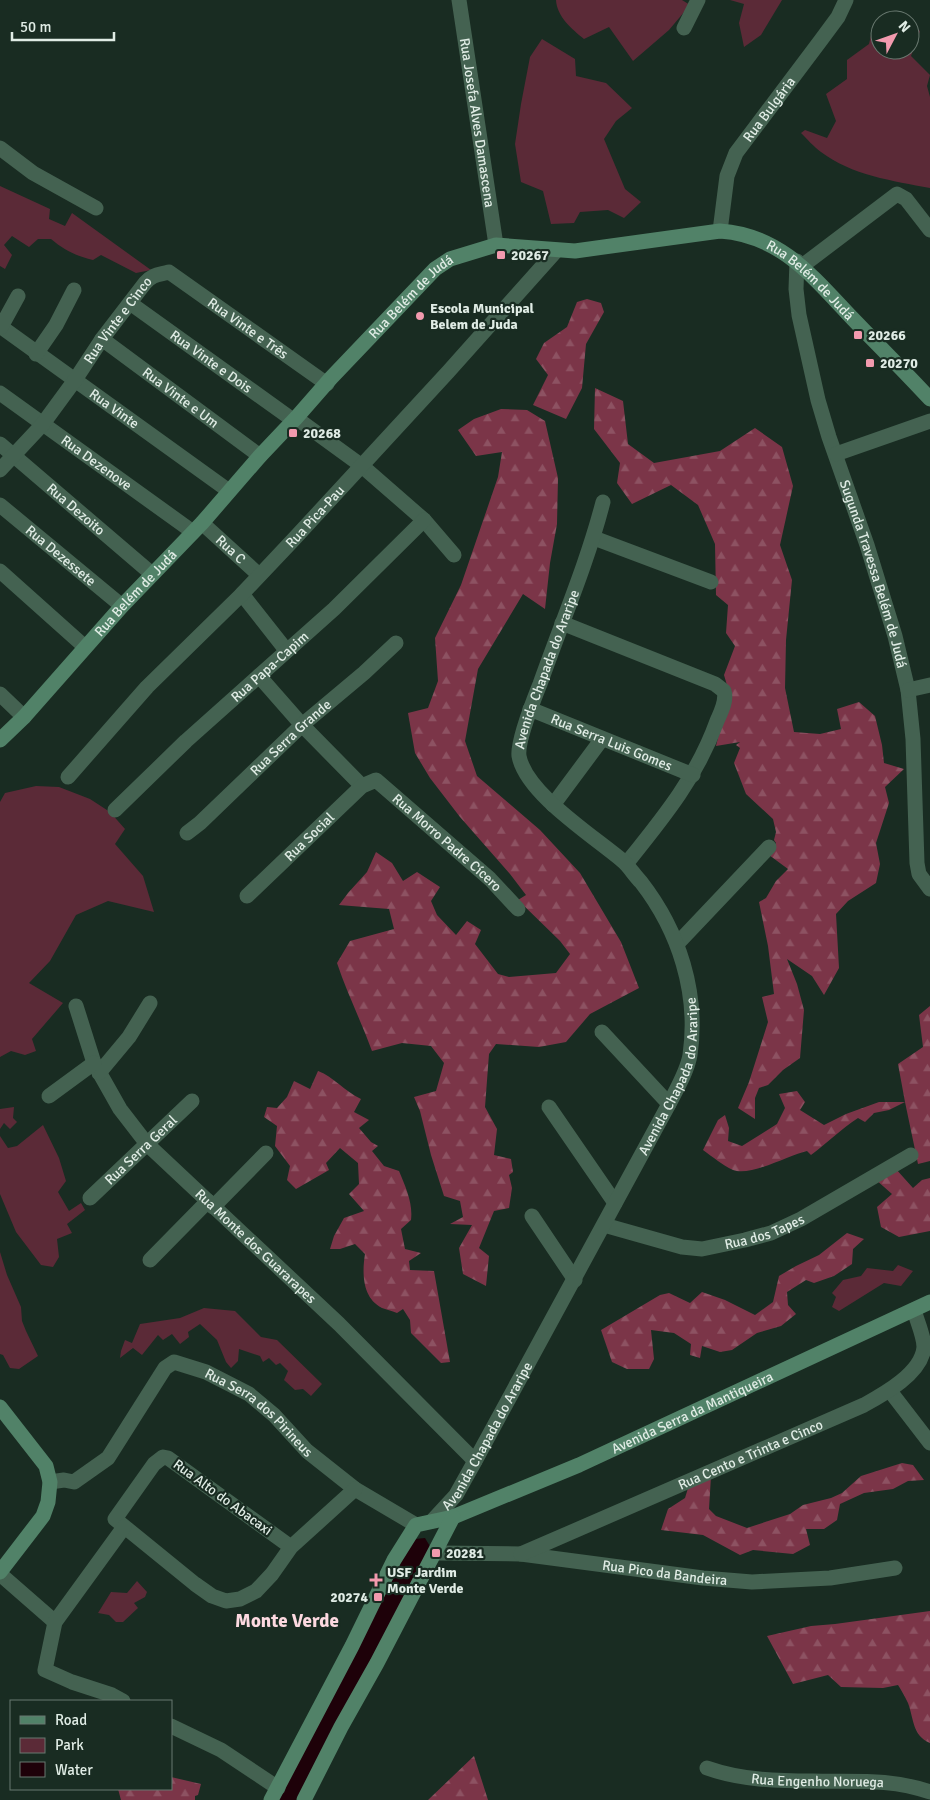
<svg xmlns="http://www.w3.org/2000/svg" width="930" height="1800" font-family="Signika,sans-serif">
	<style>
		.green { fill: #5b2a37 }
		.forest { fill: url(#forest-firs) }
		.water { fill: #1e0109 }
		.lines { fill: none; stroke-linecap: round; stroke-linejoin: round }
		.street { stroke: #446251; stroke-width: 15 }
		.secondary { stroke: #518268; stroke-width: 15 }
		.poi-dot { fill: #f29aae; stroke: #192c22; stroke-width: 2 }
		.labels { text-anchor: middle; stroke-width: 4.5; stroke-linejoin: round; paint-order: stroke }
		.street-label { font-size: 14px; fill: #e0ece5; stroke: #192c22 }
		.poi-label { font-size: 14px; font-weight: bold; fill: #e0ece5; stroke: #192c22; text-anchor: start }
		.district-label { font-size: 19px; font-weight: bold; fill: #fcd9e0; stroke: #192c22 }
	</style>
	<defs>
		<pattern id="forest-firs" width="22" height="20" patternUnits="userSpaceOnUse" patternTransform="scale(1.25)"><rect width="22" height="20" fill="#7b3548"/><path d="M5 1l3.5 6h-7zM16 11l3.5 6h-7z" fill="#8d5262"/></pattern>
	</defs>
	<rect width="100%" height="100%" fill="#192c22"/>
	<path class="green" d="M556,0H682L690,5L669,30L633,61L609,27L584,39C572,29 557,17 556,0Z
		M730,0H782L761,35L744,47L739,23L744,4Z
		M910,22L920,31L911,56L930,75L927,86L930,97V188C893,181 851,175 821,152C814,147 807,139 801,133L805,130L827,138L836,121L826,94L847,79V60L869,44L873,27L880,29V50H910Z
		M542,39L575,59L576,76L606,83L632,108L616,121L604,139L625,189L641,202L624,218L608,210L580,212L574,223L551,224L543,191L521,182L515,144L521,104L530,57Z
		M0,186L50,209L49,219L65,226L72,213L151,270L136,273L101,255L93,260C76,256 64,250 51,239H38L29,247L12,236L4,245L12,255L5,269L0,266Z
		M36,786L59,787L90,799L110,812L125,829L115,844L143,876L154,912L108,901L76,915L50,961L29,983L63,1003L32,1039L36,1051L25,1055L11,1051L0,1057V802L5,793Z
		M14,1107L13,1118L17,1122L10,1129L4,1123L0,1129V1109Z
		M43,1125L59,1158L66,1181L58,1192L69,1211L81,1203L85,1210L67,1224L72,1233L57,1239L59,1257L53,1267L41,1265L16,1232L0,1194V1136L8,1148L17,1146Z
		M0,1252L7,1275L21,1307L22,1321L26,1331L38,1356L19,1369L10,1368L3,1355L0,1354Z
		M898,1265L913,1271L901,1286L884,1283L839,1311L832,1307L836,1297L832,1293L843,1280L861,1276L867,1268L893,1271Z
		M204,1308L235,1311L261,1337L277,1340L322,1384L311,1396L303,1389L295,1390L284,1380L288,1371L280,1363L276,1365L269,1358L263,1362L260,1356L239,1349L238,1361L231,1368L226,1362L217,1340L200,1324L188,1332L189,1337L180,1344L172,1334L163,1340L158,1335L142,1355L133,1348L120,1358L121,1351L125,1340L132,1343L140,1324L180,1318Z
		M137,1581L147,1592L145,1597L134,1603L138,1608L123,1622H116L109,1615L98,1613L111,1592L127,1593Z"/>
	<path class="forest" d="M587,299L601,303L604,312L586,344L582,388L566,419L533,405L548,375L536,359L544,343L567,327L577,302Z
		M595,388L623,401L628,444L654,463L720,451L755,428L782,447L793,486L780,545L792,580L786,640L785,688L794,732L820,734L841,729L837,709L859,702L875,716L882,745L884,763L904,769L885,787L889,803L876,843L880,864L876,883L848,901L836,914L839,968L824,995L812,976L787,959L797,984L804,1010L800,1058L783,1070L768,1085L759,1088L755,1098V1119L738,1108L749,1082L768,1022L762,997L774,994L768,946L759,902L766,898L776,881L788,869L769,855L776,843L774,840L776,832L773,819L746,794L734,763L740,748L736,745L740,742L716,746L729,692L724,675L735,646L726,633L728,605L716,595L715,544L698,505L671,485L632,504L617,483L620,463L594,429Z
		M501,409L527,410L545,421L558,478L557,524L550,563L545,609L523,594L478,669L465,741L477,776L540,830L580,873L621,942L639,988L590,1014L566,1042L539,1047L496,1044L489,1054L485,1107L497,1129L494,1155L511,1159L513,1172L509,1175L512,1188L509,1208L494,1211L479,1248L489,1256L486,1286L463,1274L459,1248L472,1225L450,1224L463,1217L460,1201L444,1196L431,1155L420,1111L414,1097L436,1091L444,1063L431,1046L402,1043L372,1051C361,1021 347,993 337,963L350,941L394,929L389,909L339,905L348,893L367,872L376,852L392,863L403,881L417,872L440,887L431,901L437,915L456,935L467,921L481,930L475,944L498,974L509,977L556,973L570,954L560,941L518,900L526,895L510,874L460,817L430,778L415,753L408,713L428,708L438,681L435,638L461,585L498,477L502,452L476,456L458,430L474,419Z
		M930,1006V1161L918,1164L905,1102L889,1110L874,1113L865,1122L858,1118C841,1129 827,1143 811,1155L807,1151C789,1155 750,1177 733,1170C722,1165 713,1157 703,1150L718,1120L725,1115L729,1128L728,1141L742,1146L777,1124L785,1108L779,1094L797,1091L805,1102L800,1110L824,1125L846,1114L879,1102H905L898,1064L923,1047L919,1015Z
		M318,1071C334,1077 344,1091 361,1099L354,1112L369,1120L359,1128L371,1142L378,1146L372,1151L384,1166L399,1171C406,1188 413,1203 411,1220L401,1229L405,1249L421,1253L409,1261L410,1270L434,1271L450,1362L441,1363L411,1333L410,1320L403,1309L397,1313C393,1311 387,1310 382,1308C362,1298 362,1273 365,1254L355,1244L340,1249H330L334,1236L344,1218L364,1211L349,1194L359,1184L358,1163L340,1148L326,1163L329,1170L296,1189L287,1180L290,1166L275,1146L277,1126L264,1117L267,1107L277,1108L287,1097L294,1081L310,1089Z
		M895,1168L913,1188L922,1180L930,1178V1231L899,1237L881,1227L877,1207L892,1194L875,1179Z
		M847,1233L864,1239L853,1249L852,1264L834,1276L814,1283L806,1280L787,1292L788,1305L796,1314L781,1326L757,1333L732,1350L720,1352L702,1346L700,1358L690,1355L691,1344L674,1333L651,1330L654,1359L649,1369H627L612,1362L601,1330L660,1295L669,1293L690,1303L702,1292L725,1300L755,1315L773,1302L779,1276L796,1266L819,1255Z
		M902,1463L913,1465L924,1480L908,1481L893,1489L864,1493L840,1504L837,1520L824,1529H806L810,1545L793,1554L753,1550L740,1555L703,1535L661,1530L668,1509L685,1498L689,1485L711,1476L709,1509L716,1516L747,1528L790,1514L803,1505L831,1498L842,1493L861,1476Z
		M930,1611V1743C912,1735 914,1719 908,1703C905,1697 902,1691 898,1685L883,1688L841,1687L828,1675L793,1684L767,1636L811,1626L835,1624Z
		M474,1756L488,1800H428Z
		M171,1777L201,1784L198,1795L195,1796V1800H121L118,1789H171Z"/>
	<path class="water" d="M425,1538L431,1548L298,1800H279L406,1553L415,1539Z"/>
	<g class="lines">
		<g class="street">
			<path id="s1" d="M459,0L496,245"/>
			<path d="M684,28L698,0"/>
			<path d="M0,148L33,173L96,208"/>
			<path id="s2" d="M720,231L727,176L736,153L821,40L838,17L846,0"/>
			<path id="s3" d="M797,261L796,289L799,315L818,400L829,437L867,545L895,636L908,690L913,739L917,863L919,874L930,889"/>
			<path d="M802,266L897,194L906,199L930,230"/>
			<path id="s4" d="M130,303L293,420"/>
			<path id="s5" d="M0,326L229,491"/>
			<path d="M1,327L18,296"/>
			<path id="s6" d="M102,339L260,456"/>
			<path d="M36,354L56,325L74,290"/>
			<path id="s7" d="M0,393L193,532"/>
			<path d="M296,418L362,466L424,520L454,555"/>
			<path id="s8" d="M0,444L152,574"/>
			<path d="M836,454L930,421"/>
			<path id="s9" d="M0,470L42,425L75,380L102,339L145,283C153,274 159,275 169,272L327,384"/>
			<path id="s10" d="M0,505L122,606"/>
			<path id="s11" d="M202,523L259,575"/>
			<path d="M594,538L711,582"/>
			<path d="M0,571L85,647"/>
			<path d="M242,594L286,650"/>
			<path d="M562,623L715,684L724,691C727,701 721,712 717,721C697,777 663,818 626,864"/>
			<path d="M259,676L302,725L362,786"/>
			<path d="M908,690L930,685"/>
			<path d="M0,694L24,717"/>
			<path id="s12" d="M530,709L693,775"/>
			<path id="s13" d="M68,777L147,687L242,594L294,539L448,372L556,251"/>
			<path d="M553,805L602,739"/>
			<path id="s14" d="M115,810L186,741L334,609L424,520"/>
			<path id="s15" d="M187,833L200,823L302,725L364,673L396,643"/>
			<path id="s16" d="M247,896L362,786L376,780L490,879L518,909"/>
			<path d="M677,944L769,847"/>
			<path id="s17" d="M76,1006L94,1063L120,1109L147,1144L339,1324L475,1461"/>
			<path d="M602,1032L669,1104"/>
			<path d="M99,1073L129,1037L150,1003"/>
			<path d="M49,1096L94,1063"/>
			<path d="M549,1107L615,1203"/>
			<path id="s18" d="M90,1198L192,1101"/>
			<path d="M213,1207L266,1153"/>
			<path d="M532,1216L575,1280"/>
			<path id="s19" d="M604,1225L682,1247L702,1249L745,1240L771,1233L801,1219L911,1155"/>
			<path d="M150,1260L208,1201"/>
			<path d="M890,1391L930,1443"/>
			<path id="s20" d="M50,1482L64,1480L74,1482L108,1458L165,1368L174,1362L206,1372L249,1394L274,1415L307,1451L355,1489L416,1525"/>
			<path id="s21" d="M432,1521L456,1495L475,1461L669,1104C677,1088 687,1072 690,1055C699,993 679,931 641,882C635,876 630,868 624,862C595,837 526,794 519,756C517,741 534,699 540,684C561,624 587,564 603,502"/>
			<path d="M291,1547L168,1458L163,1457L154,1464L115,1519L195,1584L212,1596L226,1601L240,1599L256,1591L272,1574L291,1547L355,1489"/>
			<path id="s22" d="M436,1553L521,1554L703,1578L752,1582L830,1578L895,1568"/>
			<path id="s23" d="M521,1554L864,1405C884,1394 922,1373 924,1347C924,1336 917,1321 914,1310"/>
			<path d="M0,1574L55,1622"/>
			<path d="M123,1701L112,1695L72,1682L45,1670L55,1622L124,1527"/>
			<path d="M171,1726L221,1750L278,1788"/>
			<path id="s24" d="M707,1768C741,1780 777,1781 813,1781C854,1782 890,1778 930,1792"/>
		</g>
		<g class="secondary">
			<path id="s25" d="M0,740L24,717L122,606L202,523L260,456L296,418L331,378L435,269L450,259L496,245L575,251L720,231C781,235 814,278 853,319C879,346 905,372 930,399"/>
			<path d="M0,1407L46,1466L50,1482L48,1502L43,1516L0,1572"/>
			<path id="s26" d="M271,1800L352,1646L394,1560L416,1525L453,1517L579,1465L930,1302"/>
			<path d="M304,1800L341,1727L377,1663L453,1517"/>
		</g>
	</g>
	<g class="poi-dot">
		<rect x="496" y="250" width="10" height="10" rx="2.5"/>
		<circle cx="420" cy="316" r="5"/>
		<rect x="853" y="330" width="10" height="10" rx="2.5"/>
		<rect x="865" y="358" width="10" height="10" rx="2.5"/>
		<rect x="288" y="428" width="10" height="10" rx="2.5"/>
		<rect x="431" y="1548" width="10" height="10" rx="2.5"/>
		<path d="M373.5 1572.5h5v5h5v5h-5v5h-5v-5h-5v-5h5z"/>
		<rect x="373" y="1592" width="10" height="10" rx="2.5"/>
	</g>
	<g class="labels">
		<g class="street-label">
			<text dy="5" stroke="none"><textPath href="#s2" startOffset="135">Rua Bulgária</textPath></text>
			<text dy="5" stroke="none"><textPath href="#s1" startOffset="124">Rua Josefa Alves Damascena</textPath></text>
			<text dy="5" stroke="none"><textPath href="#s25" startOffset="1039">Rua Belém de Judá</textPath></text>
			<text dy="5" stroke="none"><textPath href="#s25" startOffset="605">Rua Belém de Judá</textPath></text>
			<text dy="5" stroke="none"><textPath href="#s9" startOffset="191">Rua Vinte e Cinco</textPath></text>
			<text dy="5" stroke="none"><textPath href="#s9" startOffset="361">Rua Vinte e Três</textPath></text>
			<text dy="5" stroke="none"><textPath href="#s4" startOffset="100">Rua Vinte e Dois</textPath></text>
			<text dy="5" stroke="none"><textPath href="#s6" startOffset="98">Rua Vinte e Um</textPath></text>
			<text dy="5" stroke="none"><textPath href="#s5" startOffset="141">Rua Vinte</textPath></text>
			<text dy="5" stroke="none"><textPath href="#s7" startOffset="119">Rua Dezenove</textPath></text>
			<text dy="5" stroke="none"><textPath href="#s8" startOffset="100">Rua Dezoito</textPath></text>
			<text dy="5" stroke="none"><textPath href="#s13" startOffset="359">Rua Pica-Pau</textPath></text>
			<text dy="5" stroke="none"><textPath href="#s11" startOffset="39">Rua C</textPath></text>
			<text dy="5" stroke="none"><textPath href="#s10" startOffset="79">Rua Dezessete</textPath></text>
			<text dy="5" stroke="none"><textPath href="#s3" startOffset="324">Sugunda Travessa Belém de Judá</textPath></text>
			<text dy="5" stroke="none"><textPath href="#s25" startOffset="200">Rua Belém de Judá</textPath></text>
			<text dy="5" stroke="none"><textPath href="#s14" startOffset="211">Rua Papa-Capim</textPath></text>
			<text dy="5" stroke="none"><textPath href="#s21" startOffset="988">Avenida Chapada do Araripe</textPath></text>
			<text dy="5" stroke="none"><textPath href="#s15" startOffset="141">Rua Serra Grande</textPath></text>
			<text dy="5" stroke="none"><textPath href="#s12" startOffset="88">Rua Serra Luis Gomes</textPath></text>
			<text dy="5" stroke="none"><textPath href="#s16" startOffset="86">Rua Social</textPath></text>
			<text dy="5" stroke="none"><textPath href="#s16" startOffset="269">Rua Morro Padre Cícero</textPath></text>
			<text dy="5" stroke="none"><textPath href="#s21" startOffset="508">Avenida Chapada do Araripe</textPath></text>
			<text dy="5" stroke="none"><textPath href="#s18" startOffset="70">Rua Serra Geral</textPath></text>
			<text dy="5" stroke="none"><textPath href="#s19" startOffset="166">Rua dos Tapes</textPath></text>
			<text dy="5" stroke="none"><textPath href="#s17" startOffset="306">Rua Monte dos Guararapes</textPath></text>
			<text dy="5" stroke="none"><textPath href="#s26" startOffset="610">Avenida Serra da Mantiqueira</textPath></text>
			<text dy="5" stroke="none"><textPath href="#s20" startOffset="284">Rua Serra dos Pirineus</textPath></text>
			<text dy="5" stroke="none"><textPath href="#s21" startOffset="102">Avenida Chapada do Araripe</textPath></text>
			<text dy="5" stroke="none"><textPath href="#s23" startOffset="250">Rua Cento e Trinta e Cinco</textPath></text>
			<text transform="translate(223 1497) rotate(36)" y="5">Rua Alto do Abacaxi</text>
			<text dy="5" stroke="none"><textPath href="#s22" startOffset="230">Rua Pico da Bandeira</textPath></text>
			<text dy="5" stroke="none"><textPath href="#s24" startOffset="112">Rua Engenho Noruega</textPath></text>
		</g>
		<g class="poi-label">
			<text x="511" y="260">20267</text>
			<text x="430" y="313">Escola Municipal<tspan x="430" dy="16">Belem de Juda</tspan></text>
			<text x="868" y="340">20266</text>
			<text x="880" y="368">20270</text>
			<text x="303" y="438">20268</text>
			<text x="446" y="1558">20281</text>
			<text x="387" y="1577">USF Jardim<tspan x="387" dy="16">Monte Verde</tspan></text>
			<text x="368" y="1602" text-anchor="end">20274</text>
		</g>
		<g class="district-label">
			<text x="287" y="1627">Monte Verde</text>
		</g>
	</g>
	<rect x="10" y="1700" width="162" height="90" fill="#192c22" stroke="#697970"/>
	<rect x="20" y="1716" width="25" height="8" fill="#518268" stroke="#697970"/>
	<text x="55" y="1725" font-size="15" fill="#e0ece5">Road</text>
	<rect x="20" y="1738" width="25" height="15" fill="#5b2a37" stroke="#697970"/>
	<text x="55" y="1750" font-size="15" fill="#e0ece5">Park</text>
	<rect x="20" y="1762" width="25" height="15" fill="#1e0109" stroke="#697970"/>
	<text x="55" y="1775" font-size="15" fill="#e0ece5">Water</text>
	<g transform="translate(895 35) rotate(49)"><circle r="24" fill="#192c22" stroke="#697970"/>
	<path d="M0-4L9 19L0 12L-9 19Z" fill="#f29aae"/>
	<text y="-8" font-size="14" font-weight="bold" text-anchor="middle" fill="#e0ece5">N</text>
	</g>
	<path d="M12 32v8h102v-8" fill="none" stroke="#e0ece5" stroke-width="2.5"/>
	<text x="20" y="32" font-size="15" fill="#e0ece5" stroke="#192c22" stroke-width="4" paint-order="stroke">50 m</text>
</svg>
